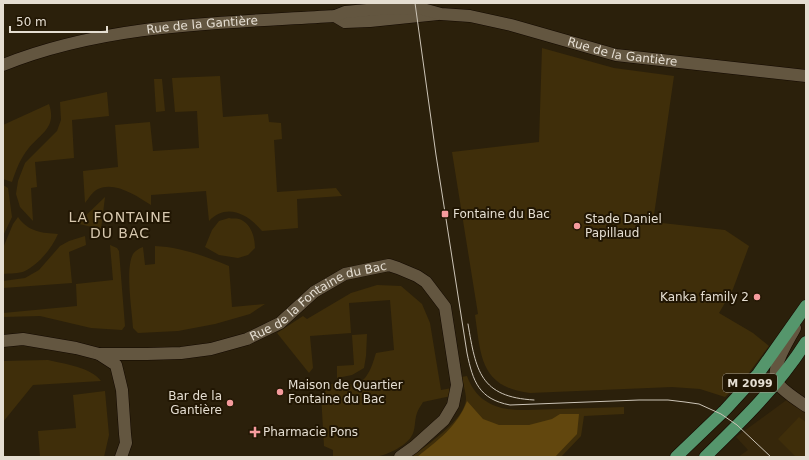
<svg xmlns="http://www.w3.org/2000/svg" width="809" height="460" font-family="'DejaVu Sans',sans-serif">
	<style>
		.built { fill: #36270b }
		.green { fill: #3f2e0a }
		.forest { fill: #62470e }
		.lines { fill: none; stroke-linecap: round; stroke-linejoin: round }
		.street-casing { stroke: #130900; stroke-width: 13 }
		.secondary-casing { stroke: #130900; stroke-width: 13 }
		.primary-casing { stroke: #130900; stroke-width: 13 }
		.street { stroke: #635640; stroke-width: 12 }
		.secondary { stroke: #635640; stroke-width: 12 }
		.primary { stroke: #55966c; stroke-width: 12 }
		.tram { stroke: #ccc4b7; stroke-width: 1 }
		.poi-dot { fill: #f59b9d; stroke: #211603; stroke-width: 1.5 }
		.labels { text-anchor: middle; stroke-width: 4; stroke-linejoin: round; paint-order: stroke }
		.shield { fill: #211603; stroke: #aaa294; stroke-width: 1 }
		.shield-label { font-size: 11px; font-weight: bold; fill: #e5ded2 }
		.street-label { font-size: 12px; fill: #e5ded2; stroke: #211603 }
		.poi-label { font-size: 12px; fill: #e5ded2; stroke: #211603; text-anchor: start }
		.quarter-label { font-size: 14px; letter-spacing: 1px; fill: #d7c8af; stroke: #211603 }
	</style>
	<rect width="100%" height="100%" fill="#2b200b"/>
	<path class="built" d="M792,396L806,406V457H738L748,450L736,437Z"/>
	<path class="green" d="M542,48L614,68L674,76L653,222L725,230L749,246L733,289L719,313L753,333L769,346L748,374L725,397L700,389L672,387L530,393C480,387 481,356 475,315L478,314L452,152L539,142Z
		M220,76L223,117L268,114L269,122L281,123L282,139L274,140L277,192L336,188L342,196L297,199L298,228L262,231C249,215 227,202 209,221L206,191L151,195V205C137,196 115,181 98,189C92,192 89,198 85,203L83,171L118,167L115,125L150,122L153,151L199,148L197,111L175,112L172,78Z
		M154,79H162L165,111L156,112Z
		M107,92L109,116L72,120L74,158L35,162L37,187L31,188L33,221L20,207L16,194L18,181L25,163L57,131L61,120L60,102Z
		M49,104C57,128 41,133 28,149C20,159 16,170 12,182L3,179V125Z
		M3,185L8,188L12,217L3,236Z
		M105,197L101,229L79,224V222Z
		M18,217C28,232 43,233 58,234C52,248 39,264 25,271C19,274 10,273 3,274V248L13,224Z
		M229,218C232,219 236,218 239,219C251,223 255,237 255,248L248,255L238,258L219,255L205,247L212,230L219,221Z
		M85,236L86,245L69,252L72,283L3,288V281L25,278L39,270L60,246L69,241Z
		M110,245L117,248L119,251L125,326L122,330L91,328L40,316L3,317V313L77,306L76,284L113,280Z
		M155,246C180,247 205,256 229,266L232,307L265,304L250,314L215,324L178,331L138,333L133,328C132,310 125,269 133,254C135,251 140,248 143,247L145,265L155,264Z
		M377,285L401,286L422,304L430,323L441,390L452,388L451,396L423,402C421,406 418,409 417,413C414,421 416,430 411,437C405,447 379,460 368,456L365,457H333V450L324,446L321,394C328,376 345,387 358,383C369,379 373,362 376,353L394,350L390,300L349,303L351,333L310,336L313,368L309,373L277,333L303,316L307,319L351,293Z
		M367,334L366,356L364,368L352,375L337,378V366L354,365L352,335Z
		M48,360C64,364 91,367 101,381L33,385L3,422V361Z
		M467,376C477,404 500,411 527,410L624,407V414L584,416L581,436L561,457H411C426,446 465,420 466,399C466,392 463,383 461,377Z
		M105,391L109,435L104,457H40L38,431L76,428L73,395Z
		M799,417L806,422V457H796L778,439Z"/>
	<path class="forest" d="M467,401L483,419L499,425H529L552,419L560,414H579L577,434L555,457H417C437,441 458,426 467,401Z"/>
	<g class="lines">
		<defs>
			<g id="street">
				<path d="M795,328C789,340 770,368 777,382C781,390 799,401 806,406"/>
				<path d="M3,341L23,339L76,348L99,354L116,365L122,390L125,434L126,443L121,457"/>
				<path id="s1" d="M99,354H147L181,353L211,349L247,339L280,323L314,292L345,274L389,265L398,268L417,276L426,282L445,307L457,385L453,405L444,420L414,447L400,457"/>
			</g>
			<g id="secondary">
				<path d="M335,16L345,22L370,21L438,14"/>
				<path id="s2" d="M3,65C107,23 224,23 335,16L345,12L378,9L419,8L441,14L470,16L511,25L616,55L806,76"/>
			</g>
			<path id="primary" d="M676,457L725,410L758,374L806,306
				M705,457C741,422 779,385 806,342"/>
		</defs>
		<use href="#street" class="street-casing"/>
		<use href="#secondary" class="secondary-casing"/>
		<use href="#primary" class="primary-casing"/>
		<use href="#street" class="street"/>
		<use href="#secondary" class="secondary"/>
		<use href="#primary" class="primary"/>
		<path class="tram" d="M415,3L436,155L467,353C473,382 479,399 510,405L639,400H668L685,402L699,404L721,414L737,425L771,457
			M468,324C476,371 480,397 534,400"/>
	</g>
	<g class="poi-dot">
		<rect x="441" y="210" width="8" height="8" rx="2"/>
		<circle cx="577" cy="226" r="4"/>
		<circle cx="757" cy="297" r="4"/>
		<circle cx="280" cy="392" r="4"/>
		<circle cx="230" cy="403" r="4"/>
		<path d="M253 426h4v4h4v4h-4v4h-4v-4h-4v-4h4z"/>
	</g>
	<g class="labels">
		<rect class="shield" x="723" y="374" width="54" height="18" rx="3"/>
		<g class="shield-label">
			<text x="750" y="387">M 2099</text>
		</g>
		<g class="street-label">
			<text dy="4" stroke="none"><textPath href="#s2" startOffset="204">Rue de la Gantière</textPath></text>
			<text dy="4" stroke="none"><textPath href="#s2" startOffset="631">Rue de la Gantière</textPath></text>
			<text dy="4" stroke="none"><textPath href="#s1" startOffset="232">Rue de la Fontaine du Bac</textPath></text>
		</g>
		<g class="poi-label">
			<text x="453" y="218">Fontaine du Bac</text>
			<text x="585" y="223">Stade Daniel<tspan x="585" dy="14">Papillaud</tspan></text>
			<text x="749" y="301" text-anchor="end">Kanka family 2</text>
			<text x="288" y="389">Maison de Quartier<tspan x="288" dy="14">Fontaine du Bac</tspan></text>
			<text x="222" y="400" text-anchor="end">Bar de la<tspan x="222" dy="14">Gantière</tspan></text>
			<text x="263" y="436">Pharmacie Pons</text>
		</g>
		<g class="quarter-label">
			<text x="120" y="222">LA FONTAINE<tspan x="120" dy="16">DU BAC</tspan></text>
		</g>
	</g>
	<rect width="809" height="460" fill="none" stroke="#e5ded2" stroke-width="8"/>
	<path d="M10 26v6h97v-6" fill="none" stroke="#e5ded2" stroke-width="2"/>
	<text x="16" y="26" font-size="12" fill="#e5ded2" stroke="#211603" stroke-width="3" paint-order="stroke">50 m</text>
</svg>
